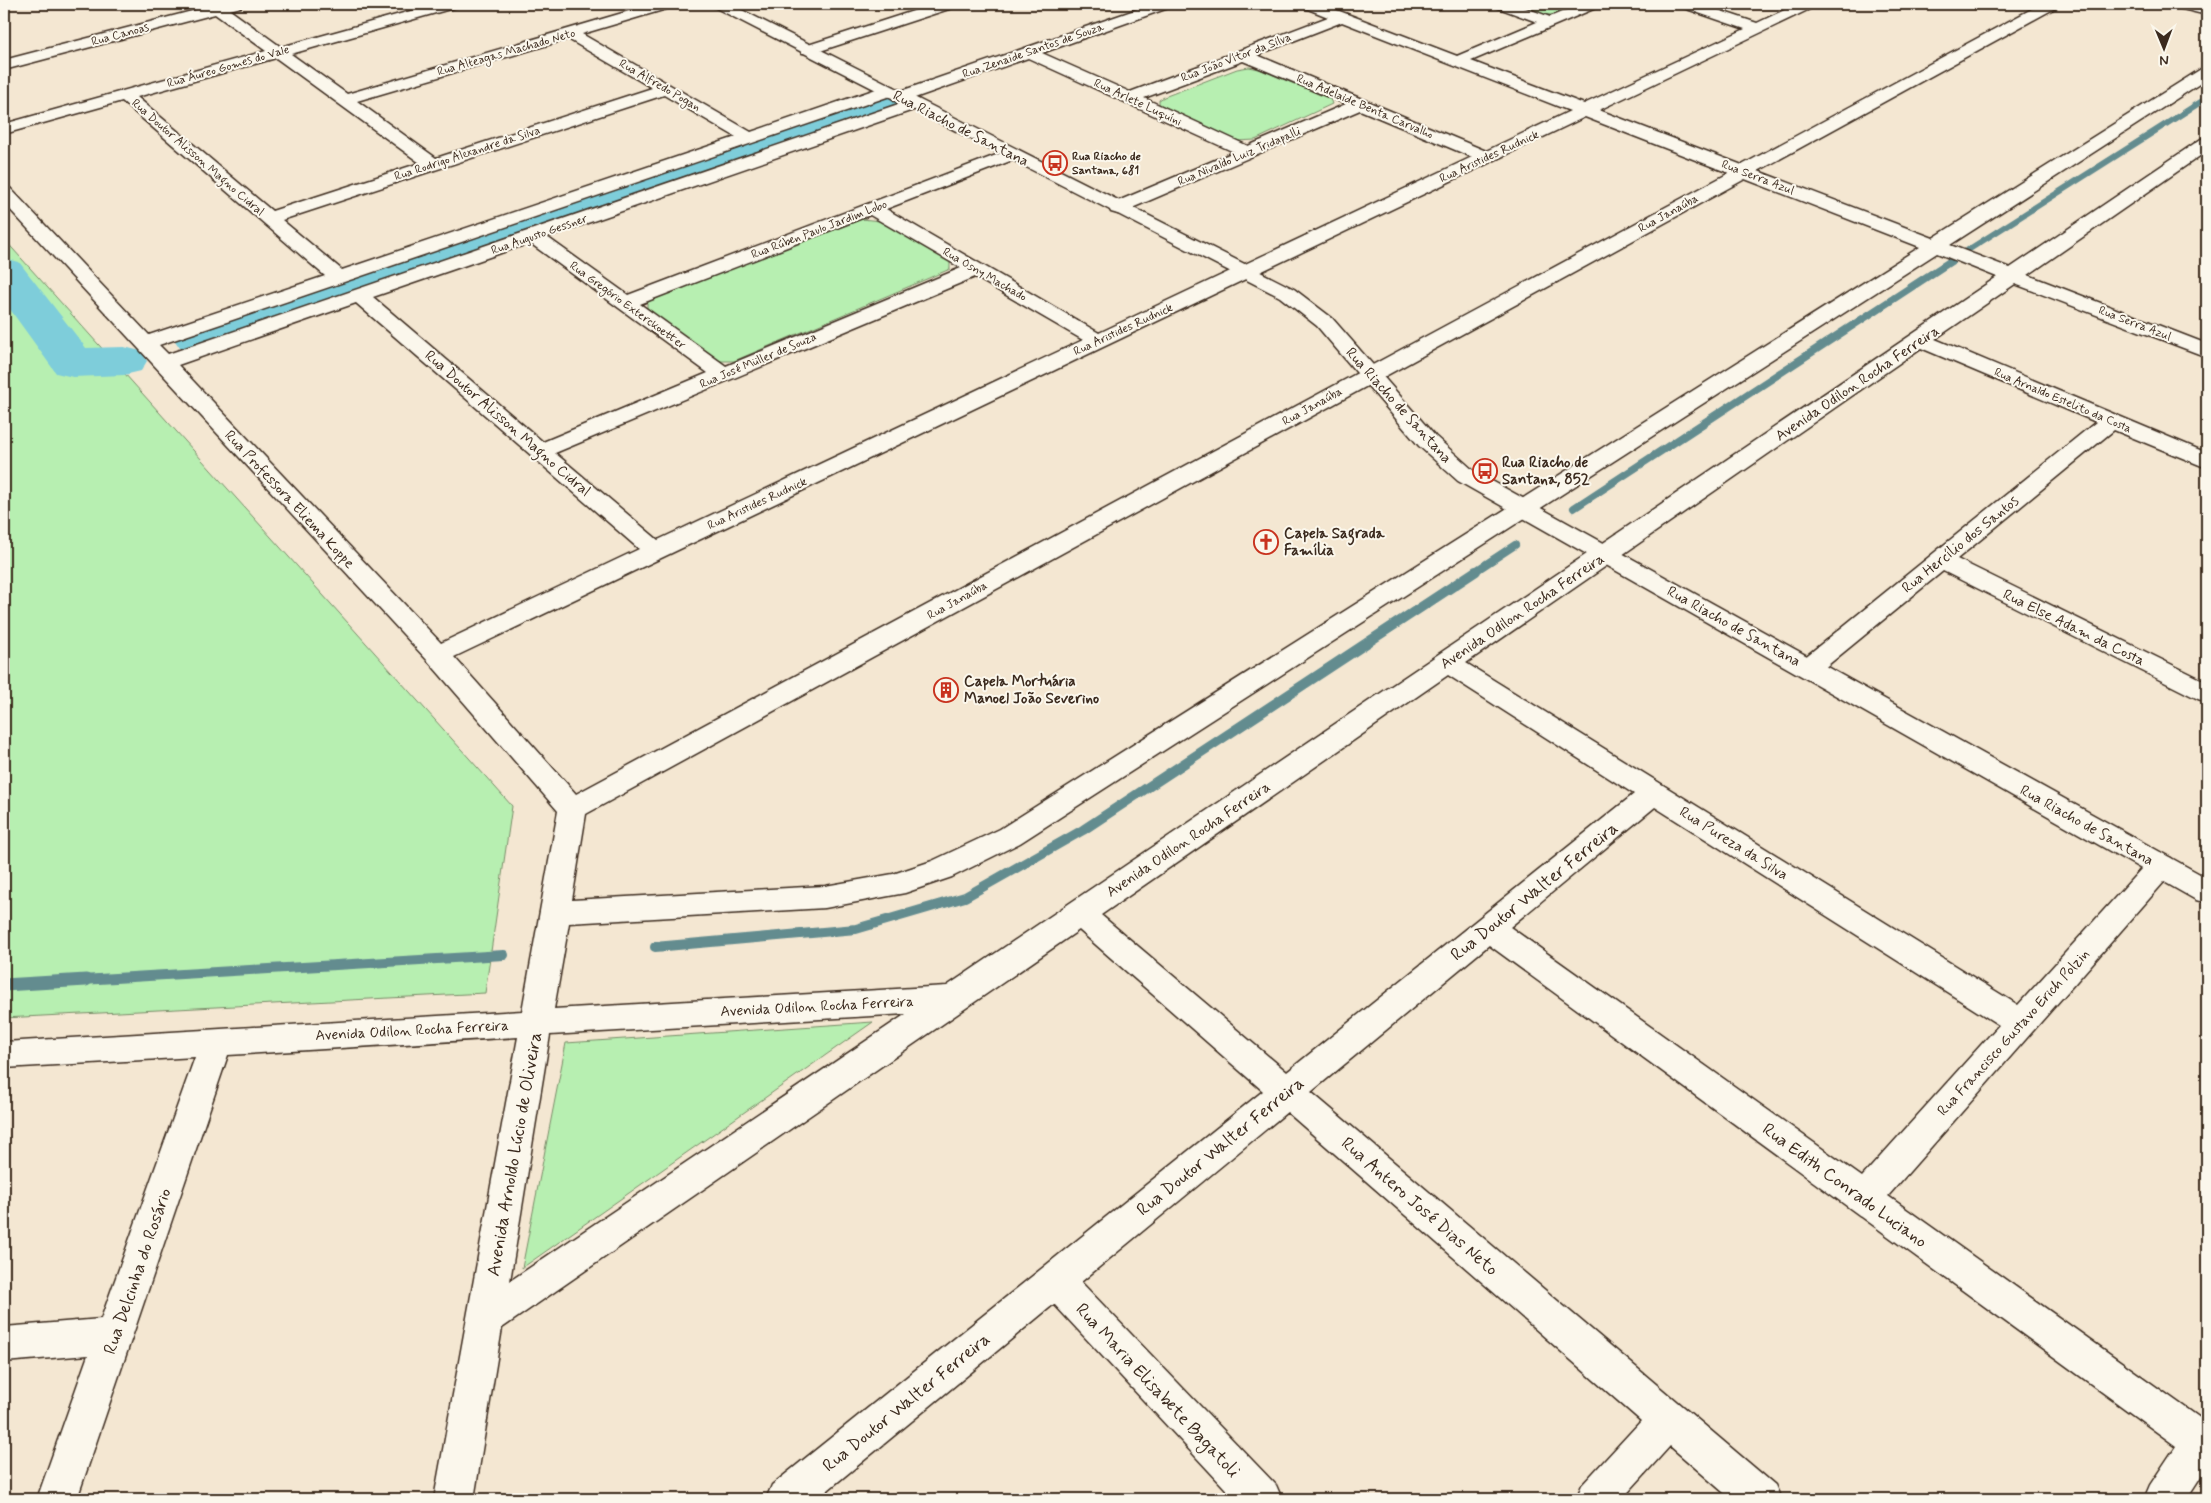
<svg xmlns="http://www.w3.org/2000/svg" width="2211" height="1503" font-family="Mynerve,sans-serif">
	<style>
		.green { fill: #b7efb1; stroke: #798c68 }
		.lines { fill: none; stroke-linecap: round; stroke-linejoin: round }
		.stream-far3 { stroke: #638c8f; stroke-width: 6 }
		.stream-far2 { stroke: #638c8f; stroke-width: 8 }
		.stream-far1 { stroke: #638c8f; stroke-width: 10 }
		.stream { stroke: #638c8f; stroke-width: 13 }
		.river { fill: #7ecdda; fill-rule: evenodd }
		.street-casing { stroke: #3b2a1e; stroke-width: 3 }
		.secondary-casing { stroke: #3b2a1e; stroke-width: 3 }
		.street { fill: #fbf7ec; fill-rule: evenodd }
		.secondary { fill: #fbf7ec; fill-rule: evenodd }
		.labels { text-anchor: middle; stroke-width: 4; stroke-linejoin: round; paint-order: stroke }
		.far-street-label { font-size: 12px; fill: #3b2a1e; stroke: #fbf7ec }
		.far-poi-label { font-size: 12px; font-weight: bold; fill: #3b2a1e; stroke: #fbf7ec; text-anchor: start }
		.street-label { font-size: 15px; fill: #3b2a1e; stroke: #fbf7ec }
		.poi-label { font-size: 15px; font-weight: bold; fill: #3b2a1e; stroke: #fbf7ec; text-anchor: start }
		.near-street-label { font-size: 18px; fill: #3b2a1e; stroke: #fbf7ec }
	</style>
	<rect width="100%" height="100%" fill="#f4e7d2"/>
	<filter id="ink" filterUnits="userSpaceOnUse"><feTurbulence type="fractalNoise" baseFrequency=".02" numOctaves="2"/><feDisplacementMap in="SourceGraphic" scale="10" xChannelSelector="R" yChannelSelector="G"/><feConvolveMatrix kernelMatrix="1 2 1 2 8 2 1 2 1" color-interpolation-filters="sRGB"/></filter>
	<g filter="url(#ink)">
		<path class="green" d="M1510,4H1584C1547,20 1547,17 1510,4Z
			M1249,67L1259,69L1330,99L1332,104L1255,140L1237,141L1159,104V100L1164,97L1237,69Z
			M862,219L880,221L950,262V269L734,361H718L647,309V303L657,296Z
			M4,239L512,806L485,993L4,1018Z
			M873,1022L522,1268L566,1043Z"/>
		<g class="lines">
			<path class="stream-far3" d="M1968,250L2207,98"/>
			<path class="stream-far2" d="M1574,508L1951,261
				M1474,572L1515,545"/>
			<path class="stream-far1" d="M655,947L856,929L965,897L1083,830L1476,571
				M65,981L504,955"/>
			<path class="stream" d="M4,985L86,980"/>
			<path class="river" d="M893,90L906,93L912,101L906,109L212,348L196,352L180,348L173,338L180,328Z
				M4,258L19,262L86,348L124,347L141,351L147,361L141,371L124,375L73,377L56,373L4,301Z"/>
			<defs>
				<path id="street" d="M219,4H243L241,7L230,10L281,47L436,4H459L457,7L291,54L347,94L653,4H675L673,7L582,34L751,132L882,87H894L896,91L895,93L1152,4H1174L1171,7L1042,53L1130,92L1328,17L1303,7L1301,4H1321L1457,56L1537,22L1496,7L1494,4H1515L1550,17L1581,4H1600L1598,7L1471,61L1584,104L1745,29L1681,7L1679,4H1700L1757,23L1797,4H1816L1814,7L1599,110L1742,165L2041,4H2059L2057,7L1758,171L1933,238L2201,69L2207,67V79L1950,245L2010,268L2201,139L2207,138V151L2028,275L2207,344V357L2015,284L1935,339L2207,453V468L2114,430L1957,559L2207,682V702L2198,699L1943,571L1817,674L1808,677L1799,674L1795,668L1799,662L2096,422L1921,348L1466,663L2018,1005L2151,858L2161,855L2171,858L2176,866L2171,874L1888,1196L2200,1418L2207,1415V1468L2187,1499H2144L2150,1485L2176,1446L1489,945L1311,1092L1775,1485L1781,1499H1731L1670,1446L1622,1499H1576L1582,1485L1641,1421L1287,1112L1081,1282L1276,1485L1282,1499H1235L1054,1304L817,1499H766L772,1485L1263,1091L1079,930L502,1328L474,1499H434L518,1037L228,1055L77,1499H37L88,1355L4,1362V1327L101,1319L195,1057L4,1068V1042L522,1011L558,811L428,661L4,203V187L10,188L149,335L325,276L122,101L4,134V124L266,51L215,14L4,70V60ZM1342,22L1570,111L1486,151L1257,55ZM568,39L652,88L436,158L357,101ZM276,58L420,163L272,211L137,97ZM1028,58L1234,152L1111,204L1109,208L1111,212L1118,214L1360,110L1472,157L1099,333L886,209L1018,158L1021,154L1018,150L1012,149L628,295L547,237L919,108L921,104L919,100L913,99L168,354L159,345L893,95L892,97L894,101H906ZM1243,61L1346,104L1248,146L1144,98ZM664,95L736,137L342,270L282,220ZM1585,117L1729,173L576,794L454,657ZM1745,179L1920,247L1000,829L932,861L893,874L825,886L572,900L586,814ZM870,215L961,268L726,366L640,304ZM530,243L708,373L543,442L373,297ZM1937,253L1997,277L947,986L554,1009L569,923L825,908L905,893L952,877L1020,843ZM975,277L1083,340L658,540L555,453ZM356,303L639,549L441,643L178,365ZM1448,675L1634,794L1287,1072L1101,915ZM1655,807L1999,1025L1862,1177L1510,927ZM906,1014L510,1281L550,1035Z
					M935,4H958L955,7L814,53H802L800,50L802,47Z"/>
				<path id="secondary" d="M711,4H730L1294,289L1332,318L1435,436L1474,471L2207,878V903L2196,900L1458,481L1419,446L1317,326L1280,297L714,7Z
					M2171,4L2207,5V15L2174,7Z"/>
			</defs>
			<use href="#street" class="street-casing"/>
			<use href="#secondary" class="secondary-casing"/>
			<use href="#street" class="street"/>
			<use href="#secondary" class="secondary"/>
		</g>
	</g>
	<defs>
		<symbol id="bus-ring" viewBox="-11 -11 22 22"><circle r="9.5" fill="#fbf7ec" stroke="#c8321e" stroke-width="1.5"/><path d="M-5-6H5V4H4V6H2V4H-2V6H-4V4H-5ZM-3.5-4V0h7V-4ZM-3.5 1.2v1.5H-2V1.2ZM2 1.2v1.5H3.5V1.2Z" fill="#c8321e"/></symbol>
		<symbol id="church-ring" viewBox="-11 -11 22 22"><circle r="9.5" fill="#fbf7ec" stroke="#c8321e" stroke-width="1.5"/><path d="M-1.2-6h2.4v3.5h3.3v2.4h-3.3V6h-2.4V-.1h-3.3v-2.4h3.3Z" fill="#c8321e"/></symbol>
		<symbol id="building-ring" viewBox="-11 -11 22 22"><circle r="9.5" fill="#fbf7ec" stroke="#c8321e" stroke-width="1.5"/><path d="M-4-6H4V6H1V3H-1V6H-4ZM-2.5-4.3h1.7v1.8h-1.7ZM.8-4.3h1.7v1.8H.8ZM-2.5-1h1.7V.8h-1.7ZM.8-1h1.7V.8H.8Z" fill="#c8321e"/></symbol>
	</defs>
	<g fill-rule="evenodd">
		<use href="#bus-ring" x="1041" y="149" width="28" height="28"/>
		<use href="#bus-ring" x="1471" y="457" width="28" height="28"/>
		<use href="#church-ring" x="1252" y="528" width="28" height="28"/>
		<use href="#building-ring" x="932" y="676" width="28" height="28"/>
	</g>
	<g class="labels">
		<g class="far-street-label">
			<text transform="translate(120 34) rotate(-15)" y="4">Rua Canoas</text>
			<text transform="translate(1033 50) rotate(-19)" y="4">Rua Zenaide Santos de Souza</text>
			<text transform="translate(506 52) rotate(-16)" y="4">Rua Alteagas Machado Neto</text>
			<text transform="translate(1236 57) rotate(-21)" y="4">Rua João Vítor da Silva</text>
			<text transform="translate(228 66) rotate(-16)" y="4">Rua Áureo Gomes do Vale</text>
			<text transform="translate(660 85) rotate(30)" y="4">Rua Alfredo Pogan</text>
			<text transform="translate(1138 102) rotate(25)" y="4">Rua Arlete Luquíni</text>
			<text transform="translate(1365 106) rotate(23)" y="4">Rua Adelaide Benta Carvalho</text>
			<text transform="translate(467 153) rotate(-18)" y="4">Rua Rodrigo Alexandre da Silva</text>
			<text transform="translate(1239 156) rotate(-23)" y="4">Rua Nivaldo Luiz Tridapalli</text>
			<text transform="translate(1489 156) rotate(-25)" y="4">Rua Aristides Rudnick</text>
			<text transform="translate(198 157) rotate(41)" y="4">Rua Doutor Alisson Magno Cidral</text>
			<text transform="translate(1758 177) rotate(21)" y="4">Rua Serra Azul</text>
			<text transform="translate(1668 213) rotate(-29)" y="4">Rua Janaúba</text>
			<text transform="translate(819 229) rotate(-21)" y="4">Rua Rúben Paulo Jardim Lobo</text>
			<text transform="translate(539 234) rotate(-19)" y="4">Rua Augusto Gessner</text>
			<text transform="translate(985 274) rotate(30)" y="4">Rua Osny Machado</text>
			<text transform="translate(628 305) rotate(36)" y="4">Rua Gregório Exterckoetter</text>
			<text transform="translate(2135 323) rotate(21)" y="4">Rua Serra Azul</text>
			<text transform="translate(1123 329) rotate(-25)" y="4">Rua Aristides Rudnick</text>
			<text transform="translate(758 360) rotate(-23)" y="4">Rua José Müller de Souza</text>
			<text transform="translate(2063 400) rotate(23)" y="4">Rua Arnaldo Estelito da Costa</text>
			<text transform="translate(1312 406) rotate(-29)" y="4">Rua Janaúba</text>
			<text transform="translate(757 503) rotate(-25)" y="4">Rua Aristides Rudnick</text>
			<text transform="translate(957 600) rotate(-29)" y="4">Rua Janaúba</text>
		</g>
		<g class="far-poi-label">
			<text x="1072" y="160">Rua Riacho de<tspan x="1072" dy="14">Santana, 681</tspan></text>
		</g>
		<g class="street-label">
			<text transform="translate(961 128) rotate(27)" y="5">Rua Riacho de Santana</text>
			<text transform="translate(1857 383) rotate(-34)" y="5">Avenida Odilon Rocha Ferreira</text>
			<text transform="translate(1399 405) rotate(48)" y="5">Rua Riacho de Santana</text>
			<text transform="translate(508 423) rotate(41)" y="5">Rua Doutor Alisson Magno Cidral</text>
			<text transform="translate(290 499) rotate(47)" y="5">Rua Professora Eliema Koppe</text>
			<text transform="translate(1960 544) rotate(-39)" y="5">Rua Hercílio dos Santos</text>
			<text transform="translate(1522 611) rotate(-34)" y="5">Avenida Odilon Rocha Ferreira</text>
			<text transform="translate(1734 626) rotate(29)" y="5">Rua Riacho de Santana</text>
			<text transform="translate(2074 627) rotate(26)" y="5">Rua Else Adam da Costa</text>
			<text transform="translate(2087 825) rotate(29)" y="5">Rua Riacho de Santana</text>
			<text transform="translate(1188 839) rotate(-34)" y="5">Avenida Odilon Rocha Ferreira</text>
			<text transform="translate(1734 843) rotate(32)" y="5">Rua Pureza da Silva</text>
			<text transform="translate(817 1006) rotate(-3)" y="5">Avenida Odilon Rocha Ferreira</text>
			<text transform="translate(412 1030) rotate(-3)" y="5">Avenida Odilon Rocha Ferreira</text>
			<text transform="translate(2013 1032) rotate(-48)" y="5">Rua Francisco Gustavo Erich Polzin</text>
		</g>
		<g class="poi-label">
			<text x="1502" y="467">Rua Riacho de<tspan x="1502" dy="17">Santana, 852</tspan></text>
			<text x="1284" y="538">Capela Sagrada<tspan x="1284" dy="17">Família</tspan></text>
			<text x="964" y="686">Capela Mortuária<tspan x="964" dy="17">Manoel João Severino</tspan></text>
		</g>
		<g class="near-street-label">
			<text transform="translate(1534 891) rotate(-39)" y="6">Rua Doutor Walter Ferreira</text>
			<text transform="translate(1220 1146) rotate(-39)" y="6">Rua Doutor Walter Ferreira</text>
			<text transform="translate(514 1154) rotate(-80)" y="6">Avenida Arnoldo Lúcio de Oliveira</text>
			<text transform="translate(1845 1185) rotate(36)" y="6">Rua Edith Conrado Luciano</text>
			<text transform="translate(1420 1206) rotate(41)" y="6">Rua Antero José Dias Neto</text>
			<text transform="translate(137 1271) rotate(-71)" y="6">Rua Delcinha do Rosário</text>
			<text transform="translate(1158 1390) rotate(47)" y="6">Rua Maria Elisabete Bagatoli</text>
			<text transform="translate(906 1402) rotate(-39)" y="6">Rua Doutor Walter Ferreira</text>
		</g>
	</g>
	<rect width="2211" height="1503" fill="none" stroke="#fbf7ec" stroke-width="20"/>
	<rect x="10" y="10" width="2191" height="1483" fill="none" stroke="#3b2a1e" stroke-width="2" filter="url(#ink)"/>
	<g transform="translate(2164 48) rotate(179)" stroke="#fbf7ec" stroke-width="4" paint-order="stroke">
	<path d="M0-4L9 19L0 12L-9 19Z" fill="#3b2a1e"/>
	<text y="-8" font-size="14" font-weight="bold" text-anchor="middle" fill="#3b2a1e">N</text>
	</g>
</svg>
